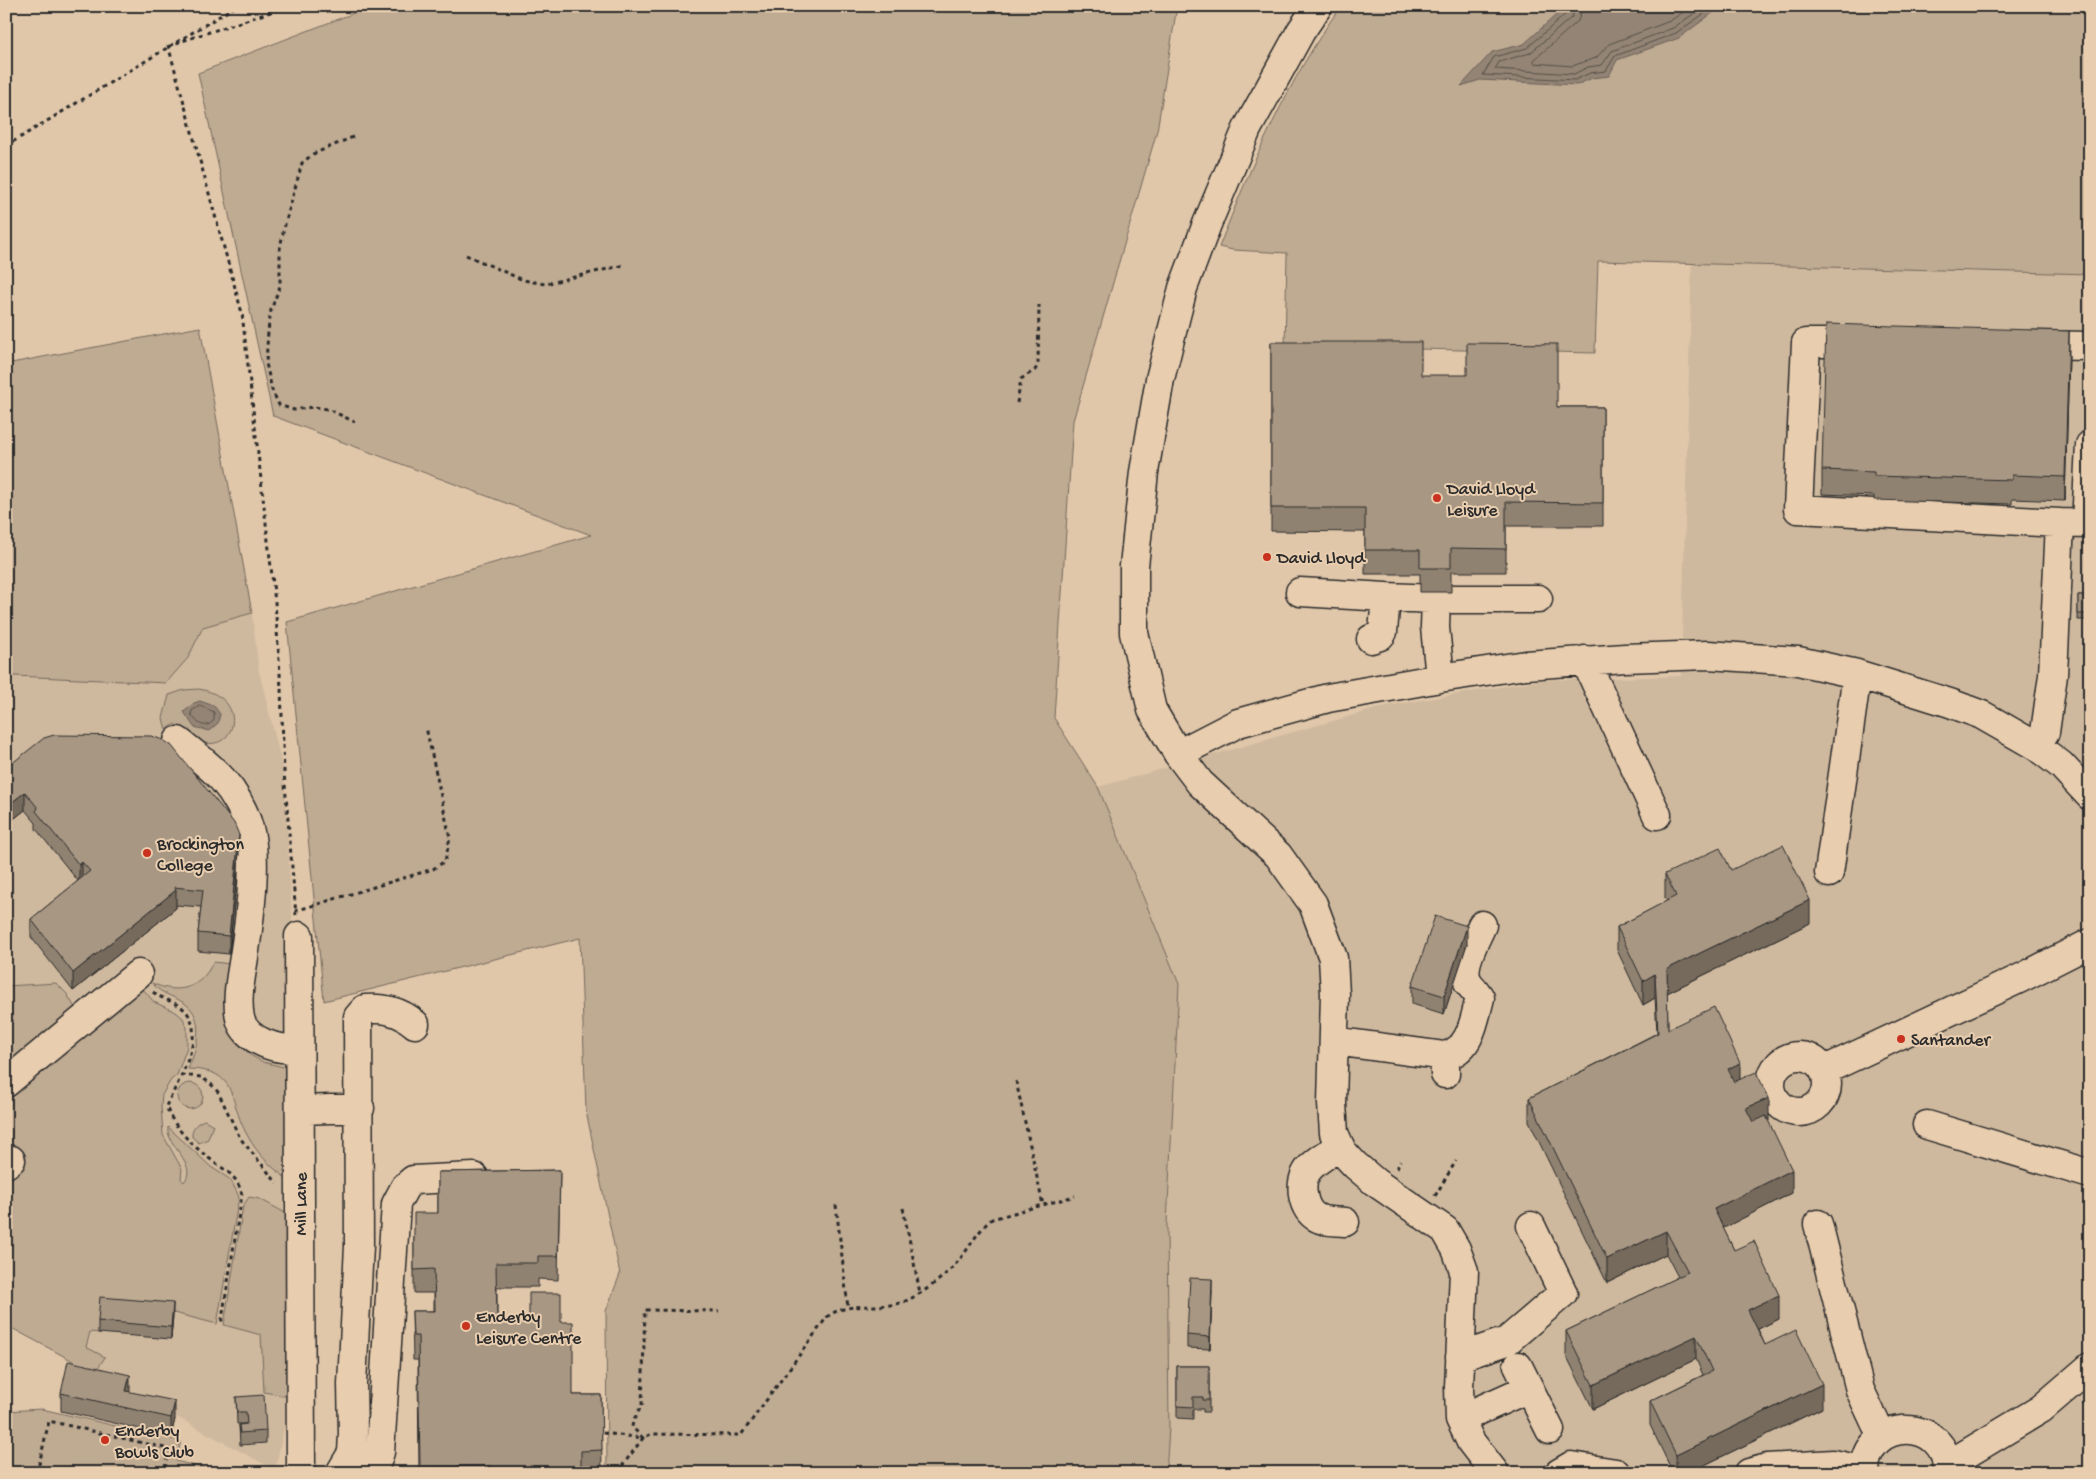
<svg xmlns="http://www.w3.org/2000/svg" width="2096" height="1479" font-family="'Gochi Hand',sans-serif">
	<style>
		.built { fill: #cfb99e }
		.green { fill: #bfaa92; stroke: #756a5e }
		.water { fill: #938474; stroke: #696057 }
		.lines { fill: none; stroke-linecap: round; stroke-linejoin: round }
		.shore { stroke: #554f48; stroke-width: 1 }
		.minor-casing { stroke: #2b2b2b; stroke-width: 31 }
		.path { stroke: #2b2b2b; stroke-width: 3; stroke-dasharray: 4 4; stroke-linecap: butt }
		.minor { stroke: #e8cdaf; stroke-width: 28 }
		.wall { fill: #908271; stroke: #2b2b2b }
		.shaded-wall { fill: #766a5c; stroke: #2b2b2b }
		.building { fill: #a89783; stroke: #2b2b2b }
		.poi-dot { fill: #c8321e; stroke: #e8cdaf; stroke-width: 2 }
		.labels { text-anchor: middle; stroke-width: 4; stroke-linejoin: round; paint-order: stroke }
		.poi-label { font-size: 18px; fill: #2b2b2b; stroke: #e8cdaf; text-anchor: start }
		.street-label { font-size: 18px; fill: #2b2b2b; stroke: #e8cdaf }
	</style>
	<rect width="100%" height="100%" fill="#e0c7aa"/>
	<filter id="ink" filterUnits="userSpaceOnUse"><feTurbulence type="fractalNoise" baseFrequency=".02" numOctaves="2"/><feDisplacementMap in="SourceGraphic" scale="10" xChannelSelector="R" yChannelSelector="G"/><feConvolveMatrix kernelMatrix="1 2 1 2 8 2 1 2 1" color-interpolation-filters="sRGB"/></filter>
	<g filter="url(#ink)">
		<path class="built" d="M1692,252L2090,268V1473H1166L1169,1428L1167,1224L1098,787L1386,706L1541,680L1681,676Z
			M200,327L252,613L259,671L284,772L293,935L290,1402L275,1470L6,1325V364Z"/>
		<path class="green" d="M372,6H1177L1157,131L1073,421L1054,718L1098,787L1179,984L1167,1224L1169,1428L1166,1473H607L606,1311L620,1274L586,1111L580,938L324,1001L287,622L591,535L273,416L198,73Z
			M1341,6H2090V274L1598,261L1595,353L1285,346L1287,253L1233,250L1219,247C1252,163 1288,80 1341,6Z
			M200,327L252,613L203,627L188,658L166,683L14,676L6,680V364Z
			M199,689C261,699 228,780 175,724L166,730L163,718L169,695L184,690Z
			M213,962L231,964L232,1033L250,1055L263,1062L284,1067L291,1073L296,1185C276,1172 257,1155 246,1133C227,1097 239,1070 188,1069C196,1052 205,1021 188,1006C177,996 162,996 152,983C178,995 201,989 213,962Z
			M56,983L67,994L77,1011L6,1068V986Z
			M138,983L154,1002L176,1012L183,1018L187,1028V1047L177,1075L171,1080L162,1095L161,1105L163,1135L182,1169L181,1179L184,1182C199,1164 165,1145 168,1127L211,1167L231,1180L239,1197L217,1324L174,1313L173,1315L99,1333L90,1332L86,1347L105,1357L95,1373L6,1325V1089Z
			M177 1096a13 13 0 1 1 26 0a13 13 0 1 1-26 0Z
			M205,1120L213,1125L208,1139L199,1143L192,1137C191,1128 197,1122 205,1120Z
			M249,1197L260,1199L298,1220L290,1397L264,1392L261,1335L224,1325L243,1206Z
			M42,1409L181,1441L176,1461L222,1473H6V1411Z"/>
		<path class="water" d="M1566,6H1722L1679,38L1617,60L1609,76L1592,78L1577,85L1480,80L1461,86L1492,52L1524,44Z
			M200,701L214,706L220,714L218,723L209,731L194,727L184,712L194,703Z"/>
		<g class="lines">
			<path class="shore" d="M1569,6L1568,12L1527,48L1494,57L1483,75L1575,80L1590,73L1606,71L1615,56L1676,33L1715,6
				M1576,6L1572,17L1530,53L1499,62L1495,69L1574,74L1588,67L1602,65L1612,51L1673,28L1705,6
				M1583,6L1578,21L1534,60V63L1572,66L1596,58L1609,44L1670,21L1692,6
				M200,706L214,712V720C205,731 197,723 191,714L192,711Z"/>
			<defs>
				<path id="minor" d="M1318,6L1301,31L1247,129L1207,224L1183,288L1160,379L1144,472L1134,566V633L1152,710L1178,754L1200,783L1278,855L1313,904L1333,958L1335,994L1332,1104L1334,1133L1342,1151L1355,1165L1375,1182L1445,1230L1456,1249L1464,1271L1459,1387L1460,1419L1471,1442L1495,1473
					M1863,343H1806L1798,509L2060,523
					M2031,345L2090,346
					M2086,524L2090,445
					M1300,592L1386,597L1383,632L1380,636L1371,639
					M1386,597L1436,599L1435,627L1440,678
					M1436,599H1538
					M1585,660L1657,815
					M178,741C212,767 239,788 250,832C257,862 249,925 244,957C241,977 236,998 240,1018C244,1040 280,1053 299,1047
					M2036,746L2045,732L2053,675L2060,523L2090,524
					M1178,754L1238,723L1328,698L1440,678L1526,665L1625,658L1708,655L1798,661L1857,674L1950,703L1982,715L2036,746L2061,765L2090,796
					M1829,873L1857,674
					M299,936L301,1473
					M1334,1041L1445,1056
					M1771 1084a28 28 0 1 1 56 0a28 28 0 1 1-56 0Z
					M1825,1070L2023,977L2090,943
					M1445,1074V1056C1471,1050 1474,1020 1480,998C1477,992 1471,987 1468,982C1459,966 1476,940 1482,925
					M6,1083L138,974
					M300,1110L360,1108
					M1927,1125L2090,1174
					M1340,1146C1330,1153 1316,1160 1308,1170C1298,1183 1302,1211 1318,1218C1325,1222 1337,1221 1345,1222
					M6,1164L11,1160
					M1818,1224L1860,1390L1882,1437
					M1460,1357L1507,1341L1563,1293L1531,1226
					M1518,1366L1550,1430
					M1460,1419L1529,1388
					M1948,1465L2041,1409L2090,1367
					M340,1473L352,1453L353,1433L352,1384L359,1246L358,1017L365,1009C385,1008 400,1011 415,1024
					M373,1473L380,1452L396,1204L405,1187L413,1180L474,1177
					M1559,1473L1571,1466L1616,1473
					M1749,1473L1767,1468L1833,1464L1865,1471
					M1865,1473C1864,1415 1950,1416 1947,1473"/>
			</defs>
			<use href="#minor" class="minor-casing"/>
			<path class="path" d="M176,43L289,6
				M168,45L242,313L275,602L281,688L284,772L296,915
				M353,137L313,154L302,163L283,232L280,249V286L271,310L268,331L266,363L272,390L279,405L294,410L313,407L328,409L355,422
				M6,146L236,6
				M466,255L523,280L545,284L624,265
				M1017,403L1021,379L1035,370L1038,365L1039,305
				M295,911L433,869L445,861L450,838L426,727
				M153,992C164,1001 180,1002 188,1014C205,1038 177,1084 166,1106C174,1128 191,1144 210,1159C225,1171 237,1174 242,1195L221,1325
				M181,1075L201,1077L210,1083L218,1092L240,1138L277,1183
				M1016,1081L1043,1205
				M1397,1169L1400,1161
				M1435,1196L1456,1161
				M836,1205L848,1308
				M903,1208L920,1293
				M2083,1403L2090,1410
				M603,1433L643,1438L632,1427L633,1421L642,1405L645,1310L719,1311
				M37,1473L49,1421L169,1449L164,1473
				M617,1473L643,1438L651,1434L741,1435L827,1317C849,1299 884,1312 908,1300C926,1291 946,1276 959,1260C971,1246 977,1231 992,1219L1075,1196"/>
			<use href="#minor" class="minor"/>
		</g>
		<path class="wall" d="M1271,342L1557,407H1603V526H1506V572H1451V592H1420V574H1365V532L1271,531Z
			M2069,355L2065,501L2012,499V504L1874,500V496L1822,494V470Z
			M2078,595H2090V620H2078Z
			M6,768L239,853L229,954L198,951V933L201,907L176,905V908L73,991L31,937V919L78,881L36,829V823L25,810L6,825Z
			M1731,870L1810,923L1667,993L1668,1029L1740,1080L1769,1121L1768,1122L1792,1193L1723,1228L1734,1250L1779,1319L1758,1329L1765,1345L1822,1408L1688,1473H1673L1650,1425V1401L1703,1375L1696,1359L1593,1409L1566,1355V1331L1678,1277L1666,1254L1607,1283L1529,1121V1098L1657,1033L1655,998L1643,1005L1617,950V927L1667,901L1665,898V874Z
			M1467,944L1444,1014L1412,1004V986Z
			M560,1170L558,1280L538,1279V1287H497V1321L561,1322L573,1395H601L602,1473H419L418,1360H413L412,1311H434V1293H414V1236L438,1213V1172Z
			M1212,1291L1210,1349L1187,1348V1335Z
			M173,1315L171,1339L98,1333V1321Z
			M1177,1366H1209V1412H1203V1409H1193V1419L1177,1418Z
			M130,1392L175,1419L171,1436L61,1411V1393Z
			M236,1397L266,1431V1443L240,1445L239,1425L246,1424H237Z"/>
		<path class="shaded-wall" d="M2069,331V355L2065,501V477Z
			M25,792V810L6,825V807Z
			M239,835V853L229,954V936Z
			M82,862V880L79,883V865Z
			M176,890V908L73,991V973Z
			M1810,900V923L1667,993V969Z
			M1467,926V944L1444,1014V996Z
			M1655,974V998L1643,1005V981Z
			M1740,1063V1087L1728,1092V1069Z
			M1769,1098V1121L1746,1132V1108Z
			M1792,1170V1193L1714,1233V1209Z
			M1666,1231V1254L1607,1283V1259Z
			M1212,1279V1291L1210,1349V1337Z
			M1779,1295V1319L1748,1334V1310Z
			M173,1303V1315L171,1339V1327Z
			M1696,1336V1359L1593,1409V1385Z
			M130,1375V1393L126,1409V1391Z
			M1822,1384V1408L1688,1473H1676V1455Z
			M175,1401V1419L171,1436V1418Z"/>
		<path class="building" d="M1826,324L2069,331L2065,477L2012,475V480L1874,476V472L1822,470Z
			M1271,342H1421V375H1467V343L1557,344V407H1603V503L1506,502V549L1451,548V568H1420V550H1365V508H1271Z
			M2078,595H2090V614H2078Z
			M54,735L151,736L163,740L171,745L234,823L239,835L229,936L198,933L203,890L174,887L176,890L73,973L31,919L90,871L82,862L79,865L36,811L38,808L25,792L6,807V768L44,738Z
			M1783,845L1810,900L1667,969L1668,1029L1714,1007L1740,1063L1728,1069L1734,1082L1756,1072L1769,1098L1746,1108L1753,1122L1766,1116L1792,1170L1714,1209L1734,1250L1754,1241L1779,1295L1748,1310L1765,1345L1796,1330L1822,1384L1676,1455L1650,1401L1712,1371L1696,1336L1593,1385L1566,1331L1688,1272L1666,1231L1607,1259L1529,1098L1658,1033L1655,974L1643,981L1617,927L1676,896L1665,874L1720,848L1731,870Z
			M1435,916L1467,926L1444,996L1412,986Z
			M560,1170L558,1256H538V1263H496L497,1321L529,1322V1293H561V1322H573V1395H601L602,1450L581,1451V1473H492V1466L420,1467L418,1336H413L412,1311H435L434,1269L414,1270V1213H438V1172Z
			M1190,1278L1212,1279L1210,1337L1187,1335Z
			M100,1297L173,1303L171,1327L98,1321Z
			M68,1361L130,1375L126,1391L175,1401L171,1418L61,1393Z
			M1177,1366H1209V1400H1203V1397H1193V1407L1177,1406Z
			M264,1395L266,1431L240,1433L239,1425L247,1424L246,1412H237L236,1397Z"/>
	</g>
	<g class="poi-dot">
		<circle cx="1437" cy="498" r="5"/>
		<circle cx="1267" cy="557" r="5"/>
		<circle cx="147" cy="853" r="5"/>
		<circle cx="1901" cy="1039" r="5"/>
		<circle cx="466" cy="1326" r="5"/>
		<circle cx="105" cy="1440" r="5"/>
	</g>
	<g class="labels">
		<g class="poi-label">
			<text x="1447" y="494">David Lloyd<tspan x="1447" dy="21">Leisure</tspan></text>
			<text x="1277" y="563">David Lloyd</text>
			<text x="157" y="849">Brockington<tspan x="157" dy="21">College</tspan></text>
			<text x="1911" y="1045">Santander</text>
			<text x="476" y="1322">Enderby<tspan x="476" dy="21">Leisure Centre</tspan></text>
			<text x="115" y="1436">Enderby<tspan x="115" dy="21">Bowls Club</tspan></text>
		</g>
		<g class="street-label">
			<text transform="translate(300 1204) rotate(-90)" y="6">Mill Lane</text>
		</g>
	</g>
	<rect width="2096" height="1479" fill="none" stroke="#e8cdaf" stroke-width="25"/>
	<rect x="12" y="12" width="2071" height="1454" fill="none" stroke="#2b2b2b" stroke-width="2" filter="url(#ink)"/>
</svg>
